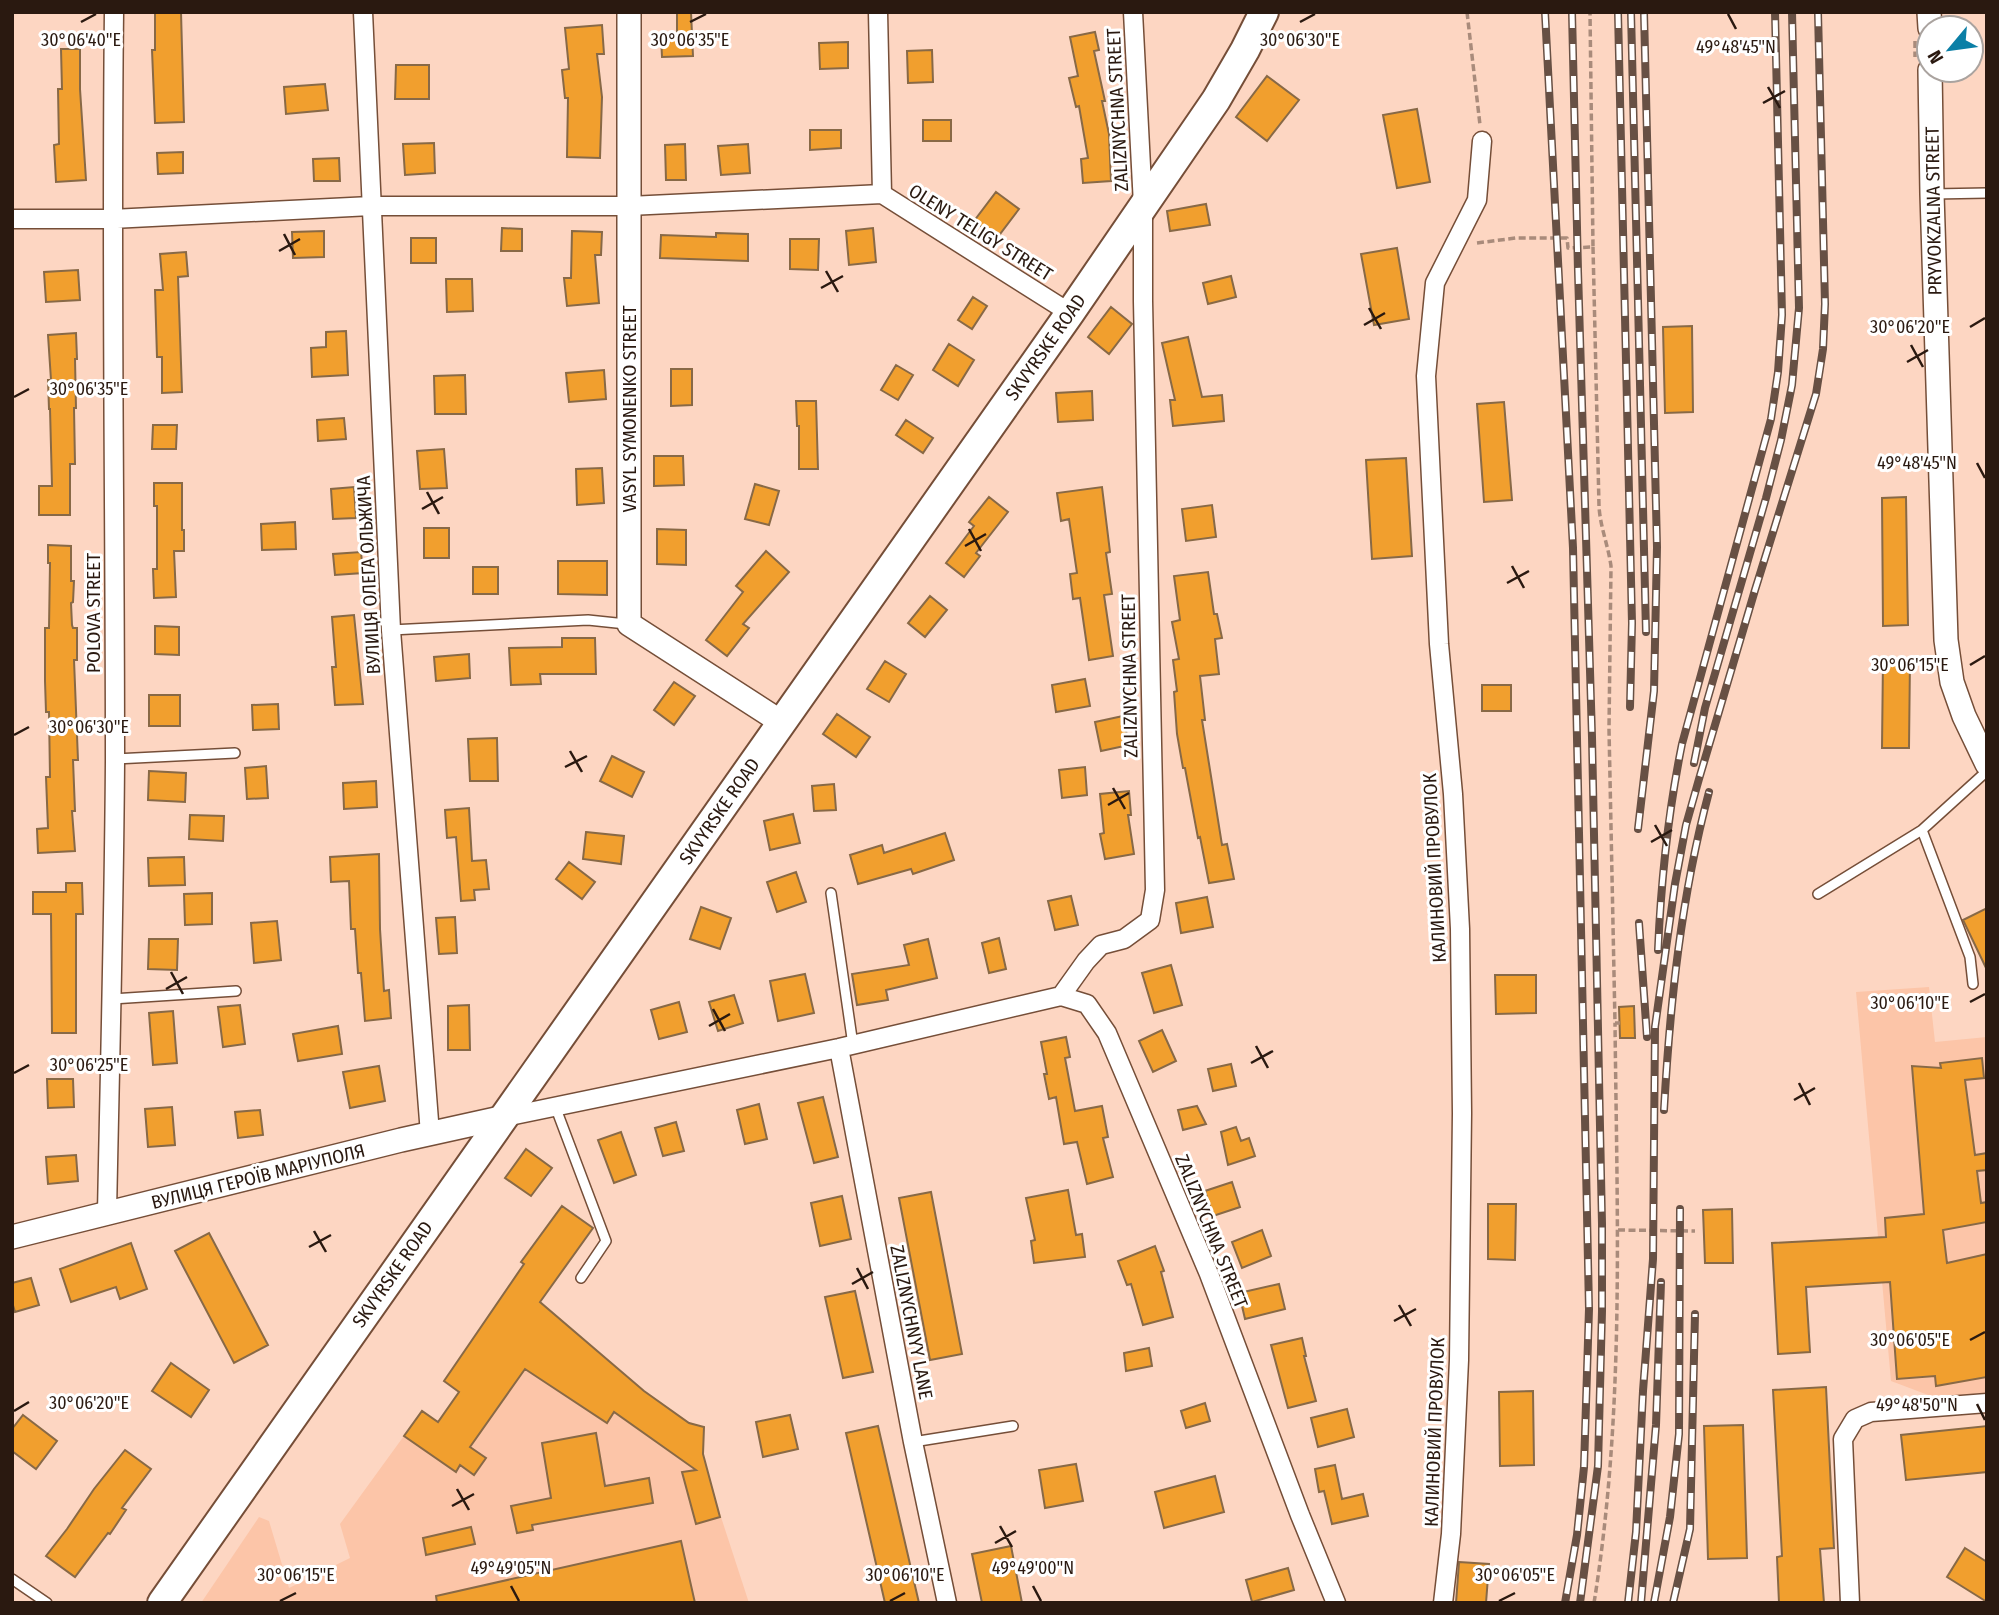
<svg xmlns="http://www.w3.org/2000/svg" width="1999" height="1615" font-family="'Fira Sans Condensed',sans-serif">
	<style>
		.built { fill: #fcc5a8 }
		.building { fill: #f19f2e; stroke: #886946; stroke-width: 2 }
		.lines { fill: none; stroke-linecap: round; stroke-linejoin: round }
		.service-casing { stroke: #754e38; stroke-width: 12 }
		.minor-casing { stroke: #754e38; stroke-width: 21 }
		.tertiary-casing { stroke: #754e38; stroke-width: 26 }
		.primary-casing { stroke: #754e38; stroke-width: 32 }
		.path { stroke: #a98b7b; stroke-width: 3.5; stroke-dasharray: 7 3.5; stroke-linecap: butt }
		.service { stroke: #fff; stroke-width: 9 }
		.minor { stroke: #fff; stroke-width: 18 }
		.tertiary { stroke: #fff; stroke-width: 23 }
		.primary { stroke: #fff; stroke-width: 28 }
		.rail-casing { stroke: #675044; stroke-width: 8 }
		.rail { stroke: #fff; stroke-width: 5; stroke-dasharray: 16; stroke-linecap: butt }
		.ticks { fill: none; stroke: #2a1910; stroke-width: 2.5 }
		.labels { text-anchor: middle; stroke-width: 6; stroke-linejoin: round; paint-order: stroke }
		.street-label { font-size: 19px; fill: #2a1910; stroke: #fff }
		.ticks-label { font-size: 18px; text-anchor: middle; fill: #2a1910; stroke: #fff; stroke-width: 6; stroke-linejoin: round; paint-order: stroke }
	</style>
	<rect width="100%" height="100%" fill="#fdd6c2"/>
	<path class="built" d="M1929,987L1935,1042L1987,1037V1393L1936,1398L1891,1381L1856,992Z
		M513,1279L646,1392L689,1422L704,1427L703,1454L721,1517L749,1603H201L259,1517L269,1521L289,1588L350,1558L340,1524L422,1411L438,1422L459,1392L444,1381Z"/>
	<path class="building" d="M155,12H181L184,122L155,123L152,50H155Z
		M677,12H691L693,56L662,57L661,36L677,35Z
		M602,25L604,54H597L602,97L600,158L567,157L568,98H565L562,70L569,69L565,28Z
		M1095,32L1099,50L1094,51L1105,101H1102L1109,134L1111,181L1083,183L1081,159L1088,158L1079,106L1076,107L1069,78L1078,76L1070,37Z
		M848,42V68L820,69L819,43Z
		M61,49H80V89L86,180L56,182L54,145L59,144L58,89H62Z
		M932,50L933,82L908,83L907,51Z
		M396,65H429V99H395Z
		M1267,76L1299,100L1267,141L1236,117Z
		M325,84L328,110L286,114L284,87Z
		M1417,109L1430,182L1397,188L1383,115Z
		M923,120H951V141H923Z
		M810,130H841V148L810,150Z
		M434,143L435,173L405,175L403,144Z
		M685,144L686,180H666L665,145Z
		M748,144L750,173L721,175L718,146Z
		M183,152V173L158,174L157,153Z
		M339,158L340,181H314L313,159Z
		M996,192L1019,209L997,238L974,221Z
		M1206,204L1210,225L1170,231L1167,211Z
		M502,228L522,229V251H501Z
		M873,228L876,262L849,265L846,231Z
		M324,231V257L293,258L292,232Z
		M572,231L602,232L601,255H595L599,303L567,306L564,278H571Z
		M716,233L748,234V261L660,258L661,235L716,237Z
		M411,238H436V263H411Z
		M790,239H819L818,270L790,269Z
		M1397,248L1409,319L1374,325L1361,254Z
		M186,252L188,276L178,277L182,392L162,393V357H157L155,290H163L160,254Z
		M78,270L80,300L46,302L44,272Z
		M1231,276L1236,297L1208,304L1203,283Z
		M446,279H472L473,311L447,312Z
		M973,297L987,306L972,329L958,320Z
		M1111,307L1132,324L1109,354L1088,337Z
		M1692,326L1693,412L1665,413L1663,327Z
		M346,331L348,375L312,377L311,348L326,347V332Z
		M76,333L77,359H75L76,408H74L75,464H70V515H39V486H52L50,409H49L48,380H51L48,335Z
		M1188,337L1202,397L1222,395L1224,421L1173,426L1170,400H1175L1162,343Z
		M949,344L974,360L958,386L933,370Z
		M896,365L913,375L898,400L881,390Z
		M671,369H692V405L671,406Z
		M604,370L606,399L569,402L566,373Z
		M465,375L466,414H435L434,376Z
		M1092,391L1093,420L1058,422L1056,393Z
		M796,401H816L818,469H799V426H797Z
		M1504,402L1512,500L1484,502L1477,404Z
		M344,418L346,439L318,441L317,420Z
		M906,420L933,438L923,453L896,435Z
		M153,425H177L176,449H152Z
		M444,449L447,488L420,489L417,451Z
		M654,456H683L684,485L654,486Z
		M1406,458L1412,556L1372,559L1366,460Z
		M602,468L604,503L577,505L576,469Z
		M154,483H182V530H184V551H174L176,597L154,598L153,569H157V506H154Z
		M755,484L779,491L769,525L745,519Z
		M354,487L356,518L333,519L331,489Z
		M1102,487L1110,552L1106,553L1112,594L1104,595L1113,656L1089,660L1080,598L1073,599L1070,574L1077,573L1069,519L1061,521L1057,493Z
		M989,497L1008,512L976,553L980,556L964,577L946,563L974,526L969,522Z
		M1906,497L1908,625L1883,626L1882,498Z
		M1212,505L1216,537L1186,541L1182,509Z
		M295,522L296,549L262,550L261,524Z
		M424,528H449V558H424Z
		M657,529L686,530V565L657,564Z
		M48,545L71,546V581H74L73,602L71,603L72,625L73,628H77V660H74L78,760H73L75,811H72L75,851L38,853L37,829L48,828L46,777H50L49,712H46L45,681V628H49L50,563H48Z
		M766,551L789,572L743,624L749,628L727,656L706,640L743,592L736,586Z
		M361,552L363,573L335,575L333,554Z
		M558,561H607V595L558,594Z
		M473,567H498V594H473Z
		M1208,572L1214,614H1217L1222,638L1215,639L1219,674L1200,676L1205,720H1202L1222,845L1227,844L1234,879L1209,883L1200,837L1198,838L1185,768H1183L1177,734L1174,692L1177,691L1173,660L1179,659L1172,622L1180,620L1174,576Z
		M930,596L947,610L925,637L908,623Z
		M354,615L363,704L335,705L332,667H336L332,617Z
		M155,626L179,627V655L155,654Z
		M562,638H595L596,674H540L541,684L511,685L509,648L562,647Z
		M469,654L470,678L436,681L434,657Z
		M1883,659H1910L1909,748H1882Z
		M885,661L906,674L889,702L867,689Z
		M1085,679L1090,706L1056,712L1052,685Z
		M674,682L695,696L674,725L654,710Z
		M1482,685H1511V711H1482Z
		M149,695H180V726H149Z
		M278,704L279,729L253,730L252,705Z
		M837,714L870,737L856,757L823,734Z
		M1123,716L1129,745L1101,751L1095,722Z
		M497,738L498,781H470L468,739Z
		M612,756L644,772L632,797L600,781Z
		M266,766L268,798L247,799L245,768Z
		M1085,767L1087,795L1062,798L1059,770Z
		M149,771L186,773L185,802L148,800Z
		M376,781L377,807L344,809L343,783Z
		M834,784L836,810L814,811L812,786Z
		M1129,791L1131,815H1128L1134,854L1105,859L1100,834L1104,833L1100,794Z
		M469,808L472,861L486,860L489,889L474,890L475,900L461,901L456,837L447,838L445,810Z
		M793,814L800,843L770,850L764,821Z
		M190,815L224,816L223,841L189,839Z
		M586,832L624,836L621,864L583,859Z
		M945,833L954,860L913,874L911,869L858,884L850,855L882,845L884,853Z
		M379,854L380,929L384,991L389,990L391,1018L365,1021L361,973H358L355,929H351L349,881L331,882L330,857Z
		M184,857L185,885L149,886L148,858Z
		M569,862L595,882L582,899L556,879Z
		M796,872L806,902L777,912L767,882Z
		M66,883H82L83,914H76V1033H52L51,914H33V892H66Z
		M212,893V924L185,925L184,894Z
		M1071,896L1078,925L1055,930L1048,901Z
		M1207,897L1213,927L1181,933L1176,903Z
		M701,907L731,918L720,949L690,939Z
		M1987,908V970L1963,920Z
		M455,917L457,953L439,954L436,918Z
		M277,921L281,960L254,963L251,923Z
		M999,938L1006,969L989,973L982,943Z
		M149,939H178L177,970L148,969Z
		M928,939L937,978L886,990L888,1000L857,1005L852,974L909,965L904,945Z
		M1171,965L1182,1005L1154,1013L1142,973Z
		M805,974L814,1013L778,1021L770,981Z
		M1495,975H1536V1013L1496,1014Z
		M734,995L743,1023L718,1031L709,1002Z
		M679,1002L687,1032L659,1039L651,1010Z
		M240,1005L245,1044L223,1047L218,1007Z
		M469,1005L470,1050H448V1006Z
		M1634,1006L1635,1038H1620L1619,1007Z
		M173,1011L177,1063L153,1065L149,1013Z
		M338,1026L342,1054L298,1061L293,1034Z
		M1162,1030L1176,1061L1153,1072L1139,1041Z
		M1066,1037L1070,1057L1065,1058L1075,1111L1102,1106L1108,1137L1103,1138L1113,1177L1087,1184L1077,1142L1064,1144L1056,1097L1049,1099L1044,1074H1047L1041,1042Z
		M1982,1058L1984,1078L1965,1080L1975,1155L1987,1153V1170L1977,1171L1981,1203L1987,1202V1222L1943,1230L1947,1263L1987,1254V1377L1936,1386L1935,1376L1897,1379L1890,1282L1806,1287L1810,1352L1778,1354L1772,1243L1886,1237L1885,1218L1924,1214L1912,1066L1941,1068L1940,1063Z
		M1231,1064L1236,1086L1213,1091L1208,1069Z
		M379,1066L385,1101L350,1108L343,1072Z
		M47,1079H73L74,1107L48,1108Z
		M823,1097L838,1157L814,1163L798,1103Z
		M759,1104L767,1139L745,1144L737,1110Z
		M1197,1106L1206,1124L1183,1130L1178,1110Z
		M172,1107L175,1145L148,1147L145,1109Z
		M260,1110L263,1135L238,1138L235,1112Z
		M676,1122L684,1151L663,1156L655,1128Z
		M1236,1127L1241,1141L1249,1138L1255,1156L1228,1165L1221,1132Z
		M621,1132L636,1175L614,1183L598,1140Z
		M526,1149L552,1168L531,1196L505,1178Z
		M76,1155L78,1181L48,1184L46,1157Z
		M1232,1182L1240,1207L1213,1216L1205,1191Z
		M1068,1190L1076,1235L1082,1234L1085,1257L1034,1263L1031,1241L1035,1240L1026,1198Z
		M931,1192L962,1354L930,1360L899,1198Z
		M842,1196L851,1239L820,1246L811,1203Z
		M1488,1204H1516L1515,1260L1488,1259Z
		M562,1206L593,1228L540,1302L644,1391L689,1423L704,1427L703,1454L720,1517L696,1524L682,1472L696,1470L614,1412L607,1423L525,1369L470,1447L486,1458L474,1475L460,1465L456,1472L404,1436L422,1411L438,1422L459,1392L444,1381L524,1264L521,1262Z
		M1732,1209L1733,1263H1705L1703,1210Z
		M1262,1230L1271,1256L1242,1268L1232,1242Z
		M209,1233L268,1345L234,1363L175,1251Z
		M131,1243L147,1289L120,1299L116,1287L71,1302L60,1269Z
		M1155,1246L1164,1271L1161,1272L1173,1317L1143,1325L1131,1284L1127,1285L1118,1261Z
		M31,1278L39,1305L15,1312L12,1302V1283Z
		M1279,1284L1285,1309L1245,1319L1239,1293Z
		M855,1291L873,1372L843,1378L825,1297Z
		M1302,1338L1306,1356H1304L1316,1401L1288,1408L1271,1345Z
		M1149,1348L1152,1366L1126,1371L1124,1353Z
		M171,1363L209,1390L191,1417L152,1391Z
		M1826,1387L1834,1548L1820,1549L1824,1603H1779L1777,1557L1782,1556L1773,1390Z
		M1533,1391L1534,1465L1500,1466L1499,1392Z
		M1205,1403L1210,1421L1186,1428L1181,1411Z
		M1347,1409L1354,1437L1318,1447L1311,1418Z
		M23,1415L57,1441L36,1469L12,1451V1429Z
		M790,1415L798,1449L763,1457L756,1422Z
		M1743,1425L1747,1558L1708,1559L1704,1426Z
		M878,1426L919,1603H885L846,1433Z
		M1987,1426V1472L1906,1480L1901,1435Z
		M596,1433L605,1486L649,1478L653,1503L532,1525L533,1530L517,1533L511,1506L551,1498L542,1443Z
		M125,1450L151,1469L122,1508L126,1510L110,1534L108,1533L75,1577L46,1556L67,1529L94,1489Z
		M1076,1464L1083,1501L1045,1508L1039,1470Z
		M1335,1465L1342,1499L1363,1494L1368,1516L1332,1524L1324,1491L1319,1492L1315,1469Z
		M1215,1476L1224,1512L1164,1528L1155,1492Z
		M471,1527L475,1544L426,1555L423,1538Z
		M681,1541L695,1603H437L436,1596Z
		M1011,1546L1022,1603H982L972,1554Z
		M1965,1548L1987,1562V1602L1947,1577Z
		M1459,1562L1489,1564L1486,1603H1456Z
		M1288,1568L1294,1590L1252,1602L1246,1580Z"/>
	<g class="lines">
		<defs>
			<path id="service" d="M1933,194L1987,193
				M391,630L588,620L626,624
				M115,759L235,753
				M1922,830L1970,957L1973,984
				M831,893L853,1045
				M1818,894L1922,830L1987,771
				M112,999L236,991
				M555,1106L606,1241L581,1278
				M913,1442L1013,1426
				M12,1579L47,1603"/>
			<path id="minor" d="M363,12L391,630L430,1134
				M878,12L882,194L1070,313
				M12,219H112L371,206H629L882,194
				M1061,996L1086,961L1101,945L1124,939L1150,920L1155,890L1143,301V205L1133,12
				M839,1048L913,1442L947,1603
				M505,1117L839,1048L1061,996L1087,1004L1107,1033L1209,1274L1300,1515L1336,1603
				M107,1213C110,1062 114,912 115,761C115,511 111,262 114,12
				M1443,1603L1451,1534L1459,1360L1462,1113L1460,929L1453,794L1439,644L1426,376L1435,283L1477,200L1482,141
				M1850,1603L1843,1439L1855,1419L1871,1412L1987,1403"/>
			<path id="tertiary" d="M629,12V624L781,722
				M1929,12L1930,28
				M1930,70L1932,194L1946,640L1952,682L1964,716L1987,764
				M12,1237L401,1140L505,1117"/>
			<path id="primary" d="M162,1603L1070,313L1216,100L1245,50L1264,12"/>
		</defs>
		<use href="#service" class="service-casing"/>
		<use href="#minor" class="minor-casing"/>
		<use href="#tertiary" class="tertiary-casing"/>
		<use href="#primary" class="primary-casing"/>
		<path class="path" d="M1467,12L1480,125
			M1915,41V57
			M1477,243L1516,238H1567L1568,248L1593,247L1590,12
			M1593,247L1599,506C1600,526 1608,545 1611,566L1609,729L1615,1023H1620
			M1618,1230L1695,1231
			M1594,1603C1625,1411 1617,1216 1615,1023"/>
		<use href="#service" class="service"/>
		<use href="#minor" class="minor"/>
		<use href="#tertiary" class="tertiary"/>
		<use href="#primary" class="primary"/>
		<defs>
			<path id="rail" d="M1545,12L1573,548L1589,1309L1584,1467L1577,1535L1565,1603
				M1572,12L1578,271L1592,737L1602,1224V1311L1598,1466L1580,1603
				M1618,12L1632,623L1630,707
				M1631,12L1646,632
				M1694,763L1705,708L1766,498L1781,440L1792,385L1799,308L1792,12
				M1638,829L1654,691L1657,547L1644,12
				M1639,923L1647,1037
				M1658,950C1661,881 1668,813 1682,744L1771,419L1778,372L1782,315L1775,12
				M1664,1110C1670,1003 1681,897 1709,792
				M1628,1603L1636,1532L1643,1391L1653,1259L1655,1027L1675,884L1686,825L1699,779L1755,590L1816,394L1823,349L1825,304L1818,12
				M1641,1603L1656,1425L1661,1282
				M1654,1603L1670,1517L1679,1434L1680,1209
				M1673,1603L1690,1529L1695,1314"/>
		</defs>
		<use href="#rail" class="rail-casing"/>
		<use href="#rail" class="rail"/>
	</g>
	<path class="ticks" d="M1728,14L1736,29M81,22L96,14M690,22L706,14M1300,22L1315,14M1768,87L1780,108M1763,103L1785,91M284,234L295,255M279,251L300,239M826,271L838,292M821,288L843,276M1369,308L1381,329M1364,325L1385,313M1970,327L1985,318M1911,345L1923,367M1907,362L1928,350M14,397L29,389M1977,463L1985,478M427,492L439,514M422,509L443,497M969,529L981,551M965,546L986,534M1512,566L1524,588M1507,583L1529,571M1970,665L1985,656M14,735L29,727M570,751L582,772M565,767L587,756M1113,788L1125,809M1108,805L1129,793M1655,825L1667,846M1651,842L1672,830M171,972L183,994M166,989L187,977M1970,1002L1985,994M713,1009L725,1031M709,1026L730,1014M1256,1046L1268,1068M1251,1063L1273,1051M14,1073L29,1065M1799,1083L1810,1105M1794,1100L1815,1088M314,1231L326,1252M309,1247L331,1235M857,1268L868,1289M852,1284L873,1272M1399,1305L1411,1326M1394,1321L1416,1309M1970,1340L1985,1332M1977,1404L1985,1420M14,1411L29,1402M457,1489L469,1510M452,1506L474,1494M1000,1526L1012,1547M995,1543L1016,1531M511,1586L519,1601M1033,1586L1041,1601M280,1601L296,1593M890,1601L905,1593M1499,1601L1515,1593"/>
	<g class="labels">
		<g class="street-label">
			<text transform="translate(1117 110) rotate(-93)" y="7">ZALIZNYCHNA STREET</text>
			<text transform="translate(1933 211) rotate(-91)" y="7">PRYVOKZALNA STREET</text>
			<text transform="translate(981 232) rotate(32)" y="7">OLENY TELIGY STREET</text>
			<text transform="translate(1045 347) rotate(-55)" y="7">SKVYRSKE ROAD</text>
			<text transform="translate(629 409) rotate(-90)" y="7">VASYL SYMONENKO STREET</text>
			<text transform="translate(368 575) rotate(-93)" y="7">ВУЛИЦЯ ОЛЕГА ОЛЬЖИЧА</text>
			<text transform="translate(93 613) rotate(-90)" y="7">POLOVA STREET</text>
			<text transform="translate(1129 676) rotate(-91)" y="7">ZALIZNYCHNA STREET</text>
			<text transform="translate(719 811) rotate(-55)" y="7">SKVYRSKE ROAD</text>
			<text transform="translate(1434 868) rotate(-93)" y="7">КАЛИНОВИЙ ПРОВУЛОК</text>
			<text transform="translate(258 1176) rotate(-14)" y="7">ВУЛИЦЯ ГЕРОЇВ МАРІУПОЛЯ</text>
			<text transform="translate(1212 1231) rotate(68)" y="7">ZALIZNYCHNA STREET</text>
			<text transform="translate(392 1274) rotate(-55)" y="7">SKVYRSKE ROAD</text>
			<text transform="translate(912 1322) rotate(79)" y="7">ZALIZNYCHNYY LANE</text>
			<text transform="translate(1434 1432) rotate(-88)" y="7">КАЛИНОВИЙ ПРОВУЛОК</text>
		</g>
	</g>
	<g class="ticks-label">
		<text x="81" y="46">30°06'40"E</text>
		<text x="690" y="46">30°06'35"E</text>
		<text x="1300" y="46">30°06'30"E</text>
		<text x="1736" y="53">49°48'45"N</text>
		<text x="1910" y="333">30°06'20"E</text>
		<text x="89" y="395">30°06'35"E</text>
		<text x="1917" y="469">49°48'45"N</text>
		<text x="1910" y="671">30°06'15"E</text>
		<text x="89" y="733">30°06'30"E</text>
		<text x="1910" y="1009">30°06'10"E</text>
		<text x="89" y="1071">30°06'25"E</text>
		<text x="1910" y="1346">30°06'05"E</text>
		<text x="89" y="1409">30°06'20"E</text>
		<text x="1917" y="1411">49°48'50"N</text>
		<text x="511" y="1574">49°49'05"N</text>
		<text x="1033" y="1574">49°49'00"N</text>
		<text x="296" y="1581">30°06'15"E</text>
		<text x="905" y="1581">30°06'10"E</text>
		<text x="1515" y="1581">30°06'05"E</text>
	</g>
	<rect width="1999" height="1615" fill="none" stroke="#2a1910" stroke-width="28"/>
	<g transform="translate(1950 49) rotate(241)"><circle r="33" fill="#ffffff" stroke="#aaa39f" stroke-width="2"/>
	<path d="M0-5L12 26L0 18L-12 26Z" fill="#0b7fa6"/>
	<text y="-10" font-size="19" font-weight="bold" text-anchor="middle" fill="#2a1910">N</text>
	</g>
</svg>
